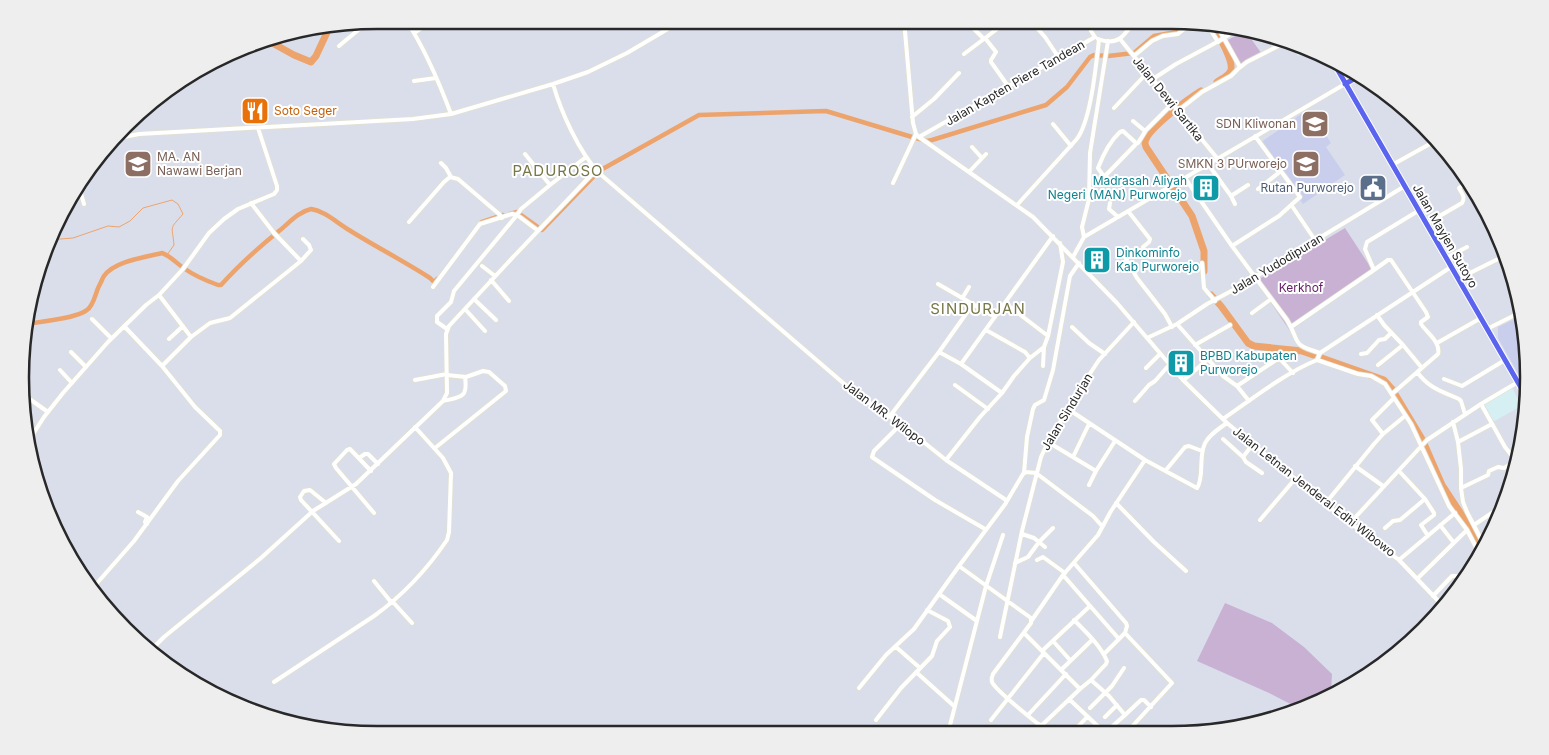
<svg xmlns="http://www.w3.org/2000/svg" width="1549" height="755" font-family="Inter,sans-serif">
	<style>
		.education { fill: #c9ceed }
		.medical { fill: #d6eff2 }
		.cemetery { fill: #c9b1d4 }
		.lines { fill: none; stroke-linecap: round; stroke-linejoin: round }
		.stream { stroke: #eda46c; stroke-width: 1 }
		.canal { stroke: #eda46c; stroke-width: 4.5 }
		.river { stroke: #eda46c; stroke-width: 7 }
		.minor-casing { stroke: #e1e1cf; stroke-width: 5.5 }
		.major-casing { stroke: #fff; stroke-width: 7 }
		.minor { stroke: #fff; stroke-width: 4 }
		.major { stroke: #5a64ef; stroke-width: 5 }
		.labels { text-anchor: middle; stroke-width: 4; stroke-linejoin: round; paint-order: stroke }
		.street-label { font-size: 12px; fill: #282828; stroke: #fff }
		.food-label { font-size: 12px; fill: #c56008; stroke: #fff; text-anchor: start }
		.education-label { font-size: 12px; fill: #785e54; stroke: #fff; text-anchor: end }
		.culture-label { font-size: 12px; fill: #0d838f; stroke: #fff; text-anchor: start }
		.service-label { font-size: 12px; fill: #4e5e75; stroke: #fff; text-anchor: end }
		.park-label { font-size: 12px; fill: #611a63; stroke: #fff }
		.quarter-label { font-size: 15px; letter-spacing: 1px; fill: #787749; stroke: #fff }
		.rim { fill: none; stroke: #282828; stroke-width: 2.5 }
	</style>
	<rect width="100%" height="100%" fill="#dadeeb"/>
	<path class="education" d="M1310,110L1331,143L1326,147L1345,175L1303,204L1260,143L1304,112Z
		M1523,315L1529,378L1528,391L1498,338V327Z"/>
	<path class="medical" d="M1302,45L1312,49L1298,56L1294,50Z
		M1512,387L1521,406L1495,421L1485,415L1479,407Z"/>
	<path class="cemetery" d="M1248,29L1251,34L1249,36L1262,54L1240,67L1226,41Z
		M1345,228L1373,271L1290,331L1256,281Z
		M1225,603L1272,623L1304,647L1332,674L1331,694L1308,708L1302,710L1269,693L1197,661Z"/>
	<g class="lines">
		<path class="stream" d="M48,240L73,238L108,226L119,227L130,221L143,208L172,200L178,204L183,214C169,230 172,224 174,245L167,255"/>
		<path class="canal" d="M510,214L517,212L542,230L599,171L699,115L826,111L912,137L927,141L932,140L1046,105L1067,87L1090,57L1094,55L1108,56L1134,53L1154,36L1176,32L1190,22
			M482,222L503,215
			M26,324C40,322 78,318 87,310C94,305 95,294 99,286C101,283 102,279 104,276C114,261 146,257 162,253C171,256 177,264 185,269C195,276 207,281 218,285H221C239,265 258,248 279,231C289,223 298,212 311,209C325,211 337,223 349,230C376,247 404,261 430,278L434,282L437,279"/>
		<path class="river" d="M1212,24C1217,33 1236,63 1230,72C1227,77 1221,79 1217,82
			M265,39L294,55L311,62L316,56L329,28
			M1201,91C1188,99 1152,126 1146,139C1144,143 1145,143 1146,147L1192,216L1204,251V271
			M1211,295L1221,306L1248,343L1254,346L1302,351L1384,380L1392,389L1422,439L1442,485L1467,523L1480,552"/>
		<defs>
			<path id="minor" d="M406,20C425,49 439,82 451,114
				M879,20V24
				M904,20L913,123L916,134L919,137L1033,217L1117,303L1183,380L1227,423L1333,510L1399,560L1444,607
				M969,20L973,28L984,39
				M1030,20L1045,37L1059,58
				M1090,20L1091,31L1095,37
				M1206,23L1218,42
				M1216,24L1240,67
				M414,33L429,23L438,20
				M985,38L996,52L991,60V62L1008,86
				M1098,39C1118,47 1125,35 1135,20
				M1120,39L1217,158
				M339,46L369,21
				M964,54L1009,20
				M1134,56L1152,41L1163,36L1178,34L1193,22
				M1153,79L1176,64L1219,41L1241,27
				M414,81L436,78
				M553,84C561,112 579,152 599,173L856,394L901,424L946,460L1006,500V503L959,566L1031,618V623L993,674C992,678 991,678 992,682C996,692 1038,723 1049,733
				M1114,108L1147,73
				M1178,111L1202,92L1231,76L1238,69L1247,62L1288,41
				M912,117L934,99L959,73
				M1133,121L1145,131
				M1053,124L1071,146
				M919,137L1095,37
				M119,138L139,134L413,119L451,114L553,84L588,72L627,53L683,20
				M972,147L982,158
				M525,154L550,185
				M441,163L446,168L451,177
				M1208,164L1231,196L1248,185
				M1392,165L1437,140
				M969,172L986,154
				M1104,177L1137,143
				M1105,178L1098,168C1103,155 1109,142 1120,132L1123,131L1136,143H1138L1146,130L1172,104
				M1185,178L1232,246L1287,320C1301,343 1290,344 1320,353
				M78,183L84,204
				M893,183L916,134
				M1258,189L1281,171
				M1231,196L1235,204
				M251,203L274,233L301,261
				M1110,203L1109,209L1118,217
				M1017,205L1076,140C1091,122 1096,65 1099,40
				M1292,206L1315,240
				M1128,211L1150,239L1149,242L1143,247
				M409,222L444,182L450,177L458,179L499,214L502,218
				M1426,224L1462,203C1466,196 1461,193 1459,188L1467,182
				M1084,237L1082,227L1089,199L1090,153L1108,41
				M1232,246L1279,216L1300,197L1255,136
				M1073,257L1084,237L1345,84
				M1125,257L1137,278L1165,314L1172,327
				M1446,258L1467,247
				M1202,263L1204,288L1215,301
				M482,266L495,276
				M1374,270L1388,260H1391L1426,312L1428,317L1421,322V324C1427,333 1441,342 1438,354L1392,394
				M1458,279L1506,255
				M491,280L509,301
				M938,284L995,317
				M433,287L480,224L512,214L517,215L521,209L550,185L586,157
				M159,295L191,337
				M963,297L969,287
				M474,299L496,320
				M1005,303L1048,336
				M465,309L485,331
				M1252,313L1271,299
				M1377,315L1384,325L1403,345L1422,368
				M92,319L111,338
				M1177,324L1223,376L1237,386L1249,401
				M1072,327L1089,343L1105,354
				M1291,327L1374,270L1365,249L1367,242L1418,211
				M447,329L437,322V316L451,302L454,291L517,215L537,230
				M1487,329L1523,311
				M986,330L1025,352L1030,358
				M1147,338L1177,324L1207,304L1235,289L1405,186
				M169,339L183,326
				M1437,343L1481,318
				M1195,345L1230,325
				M71,352L86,367
				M939,352L961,364L1002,393
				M1361,354L1367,353L1379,340L1385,339L1391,333
				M1317,360L1358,374L1371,376L1385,384L1411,424L1449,506L1467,530L1479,553
				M961,364L1053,236
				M1378,365L1403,345
				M162,366L191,337L210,323L230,318L301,261L311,250L309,245L303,239
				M1043,366L1044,347L1048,336L1063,262L1060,243
				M1146,368L1160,354
				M60,370L72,383
				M1417,372C1430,389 1441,391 1459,399L1461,401L1465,414
				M1444,379L1462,386L1505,360
				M415,380L447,374
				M1184,380L1208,359
				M955,385L988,409
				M1237,386L1279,358L1293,373
				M31,400L48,412
				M443,401C461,397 468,398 465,377
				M1135,401L1149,385L1155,381L1170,364
				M1481,404L1505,447L1516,461
				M890,416L939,352L973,304
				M1223,419C1252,399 1285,373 1317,360L1320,353L1451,267
				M1453,422L1458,442L1461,469V488L1463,502L1467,512L1484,545
				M901,424L874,451L872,457L935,500L985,529
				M1383,434L1372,420L1394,398
				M1223,439L1243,457L1253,444
				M28,442L44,417L63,393L108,342L146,305L159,295L183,269L209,233L224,219L238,209L274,194L277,190V186L258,128
				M1048,442L1096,471
				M1458,442L1492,424
				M435,448L506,391L505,386L489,372L483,371L466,377L447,375
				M1073,457L1089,424
				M1243,457L1246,462L1262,473
				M359,458L365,454H368L378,464
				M946,460L980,417L1002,393L1014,376L1030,358L1044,347
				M1145,460L1197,488C1200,484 1200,479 1201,473C1202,443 1202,440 1227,423
				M1355,466L1383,486
				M1166,470L1185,447L1189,446L1202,451
				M371,471L350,449L347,450L334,464L336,468L374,513
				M1399,471L1425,499L1434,513V515L1421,525L1428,536
				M1024,473L1027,437L1033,409L1035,405L1044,400L1053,370L1070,276L1079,263
				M1036,473L1093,516L1102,526
				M1089,485L1096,471L1115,441
				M1461,488L1488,475L1489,471L1498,467L1504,468L1518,460
				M1007,501L1023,474L1026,472L1036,473
				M326,503L310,490L304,491L300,497L301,500L339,541
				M1116,503L1154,542L1186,571
				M1325,504L1374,444L1383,434L1405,416
				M138,512L147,517L145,522L147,524
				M1260,520L1295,479
				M1350,523L1427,440L1481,404L1518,382
				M1440,525L1454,543
				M1474,525L1505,504
				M1385,528L1393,521L1400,520L1425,499
				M1022,534L1034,538L1045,547
				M1037,560L1043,557L1065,573
				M1399,560L1455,513
				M1015,563L1028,557L1039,542L1053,528
				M1074,563L1126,623L1127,626L1125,633L1172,683L1127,732
				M1063,575L1119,639
				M1418,578L1467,530
				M374,581L391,602
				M91,590L134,541L178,481L220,435V431L195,407L162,366L124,326
				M939,594L977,621
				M1433,596L1452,576H1457L1463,581
				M392,601L412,623
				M1032,620L1063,575L1098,535L1111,511L1145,460L1068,409
				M1074,620C1086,632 1100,645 1107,661L1106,664L1091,680
				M1024,633L1080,689L1091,680L1109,696L1125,715L1141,700H1144L1151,707
				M1000,637L1022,531L1041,457L1048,442L1085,381L1099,360L1134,322
				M1053,641L1070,660
				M896,647L920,668
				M150,651L164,637L261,558L313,511L356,484L443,401L447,393L446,334L449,326L515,255L596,170
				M1042,651L1090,606
				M1104,654L1125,633
				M1061,670L1092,640
				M916,672L954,706
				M274,682L374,616C402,596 428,568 447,540L449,532L451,473L443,458L415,427
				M859,688L886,655L914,629L959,566
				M1069,699L1104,732
				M1090,708L1112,686L1124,668
				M1028,715L1066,674
				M1105,717L1117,705
				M876,720L901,688L932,656L937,641L950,627L948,621L927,610
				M991,720L1044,653
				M1041,726L1080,689
				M1073,732L1087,717
				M1106,732L1125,715
				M948,733L986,586L1003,535
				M1032,733L1039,724"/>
			<path id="major" d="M1332,60L1527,398
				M1337,68L1360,76
				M1345,84L1361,75"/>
		</defs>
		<use href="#minor" class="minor-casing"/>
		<use href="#major" class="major-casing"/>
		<use href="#minor" class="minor"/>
		<use href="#major" class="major"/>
	</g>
	<defs>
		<symbol id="restaurant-square" viewBox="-11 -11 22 22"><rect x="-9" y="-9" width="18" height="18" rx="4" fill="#e8710a" stroke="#fff"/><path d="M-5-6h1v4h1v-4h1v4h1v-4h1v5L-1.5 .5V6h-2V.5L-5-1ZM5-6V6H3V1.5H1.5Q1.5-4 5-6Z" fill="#fff"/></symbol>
		<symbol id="school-square" viewBox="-11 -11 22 22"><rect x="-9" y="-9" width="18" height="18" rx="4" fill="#8d6e63" stroke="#fff"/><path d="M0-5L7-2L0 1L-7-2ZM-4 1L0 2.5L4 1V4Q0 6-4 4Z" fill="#fff"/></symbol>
		<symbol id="building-square" viewBox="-11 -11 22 22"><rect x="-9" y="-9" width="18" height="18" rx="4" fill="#0f9aa8" stroke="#fff"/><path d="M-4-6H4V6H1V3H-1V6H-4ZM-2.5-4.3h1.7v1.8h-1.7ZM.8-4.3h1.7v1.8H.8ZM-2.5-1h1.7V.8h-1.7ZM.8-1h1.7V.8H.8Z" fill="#fff"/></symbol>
		<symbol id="civic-square" viewBox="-11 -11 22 22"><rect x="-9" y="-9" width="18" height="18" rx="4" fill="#5c6f8a" stroke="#fff"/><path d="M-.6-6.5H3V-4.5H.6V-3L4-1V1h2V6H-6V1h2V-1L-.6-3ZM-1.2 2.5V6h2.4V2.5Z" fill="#fff"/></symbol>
	</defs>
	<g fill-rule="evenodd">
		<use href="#restaurant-square" x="239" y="95" width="32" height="32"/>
		<use href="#school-square" x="1299" y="108" width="32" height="32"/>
		<use href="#school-square" x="122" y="148" width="32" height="32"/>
		<use href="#school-square" x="1290" y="148" width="32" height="32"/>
		<use href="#building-square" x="1190" y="172" width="32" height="32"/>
		<use href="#civic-square" x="1357" y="172" width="32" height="32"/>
		<use href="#building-square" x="1081" y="244" width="32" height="32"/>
		<use href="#building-square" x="1165" y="347" width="32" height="32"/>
	</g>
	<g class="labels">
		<g class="street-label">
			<text transform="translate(1015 83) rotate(-30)" y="4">Jalan Kapten Piere Tandean</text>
			<text transform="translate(1168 99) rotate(51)" y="4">Jalan Dewi Sartika</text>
			<text transform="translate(1445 236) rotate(60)" y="4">Jalan Mayjen Sutoyo</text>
			<text transform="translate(1277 264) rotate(-31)" y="4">Jalan Yudodipuran</text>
			<text transform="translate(1067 412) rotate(-59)" y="4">Jalan Sindurjan</text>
			<text transform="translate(884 413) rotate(37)" y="4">Jalan MR. Wilopo</text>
			<text transform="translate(1314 492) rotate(38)" y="4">Jalan Letnan Jenderal Edhi Wibowo</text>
		</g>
		<g class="food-label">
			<text x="274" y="115">Soto Seger</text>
		</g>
		<g class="education-label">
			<text x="1296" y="128">SDN Kliwonan</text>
			<text x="157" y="161" text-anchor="start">MA. AN<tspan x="157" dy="14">Nawawi Berjan</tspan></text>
			<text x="1287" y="168">SMKN 3 PUrworejo</text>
		</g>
		<g class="culture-label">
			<text x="1187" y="185" text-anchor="end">Madrasah Aliyah<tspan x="1187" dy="14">Negeri (MAN) Purworejo</tspan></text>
			<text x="1116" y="257">Dinkominfo<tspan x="1116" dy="14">Kab Purworejo</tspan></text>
			<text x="1200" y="360">BPBD Kabupaten<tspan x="1200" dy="14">Purworejo</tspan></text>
		</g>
		<g class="service-label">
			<text x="1354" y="192">Rutan Purworejo</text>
		</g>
		<g class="park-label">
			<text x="1301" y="292">Kerkhof</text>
		</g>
		<g class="quarter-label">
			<text x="558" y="176">PADUROSO</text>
			<text x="978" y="314">SINDURJAN</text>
		</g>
	</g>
	<path d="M0 0H1549V755H0ZM377 29H1172A348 348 0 0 1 1520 377V378A348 348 0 0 1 1172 726H377A348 348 0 0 1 29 378V377A348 348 0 0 1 377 29Z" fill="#eee" fill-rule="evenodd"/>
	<path class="rim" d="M377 29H1172A348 348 0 0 1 1520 377V378A348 348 0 0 1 1172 726H377A348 348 0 0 1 29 378V377A348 348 0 0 1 377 29Z"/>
</svg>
